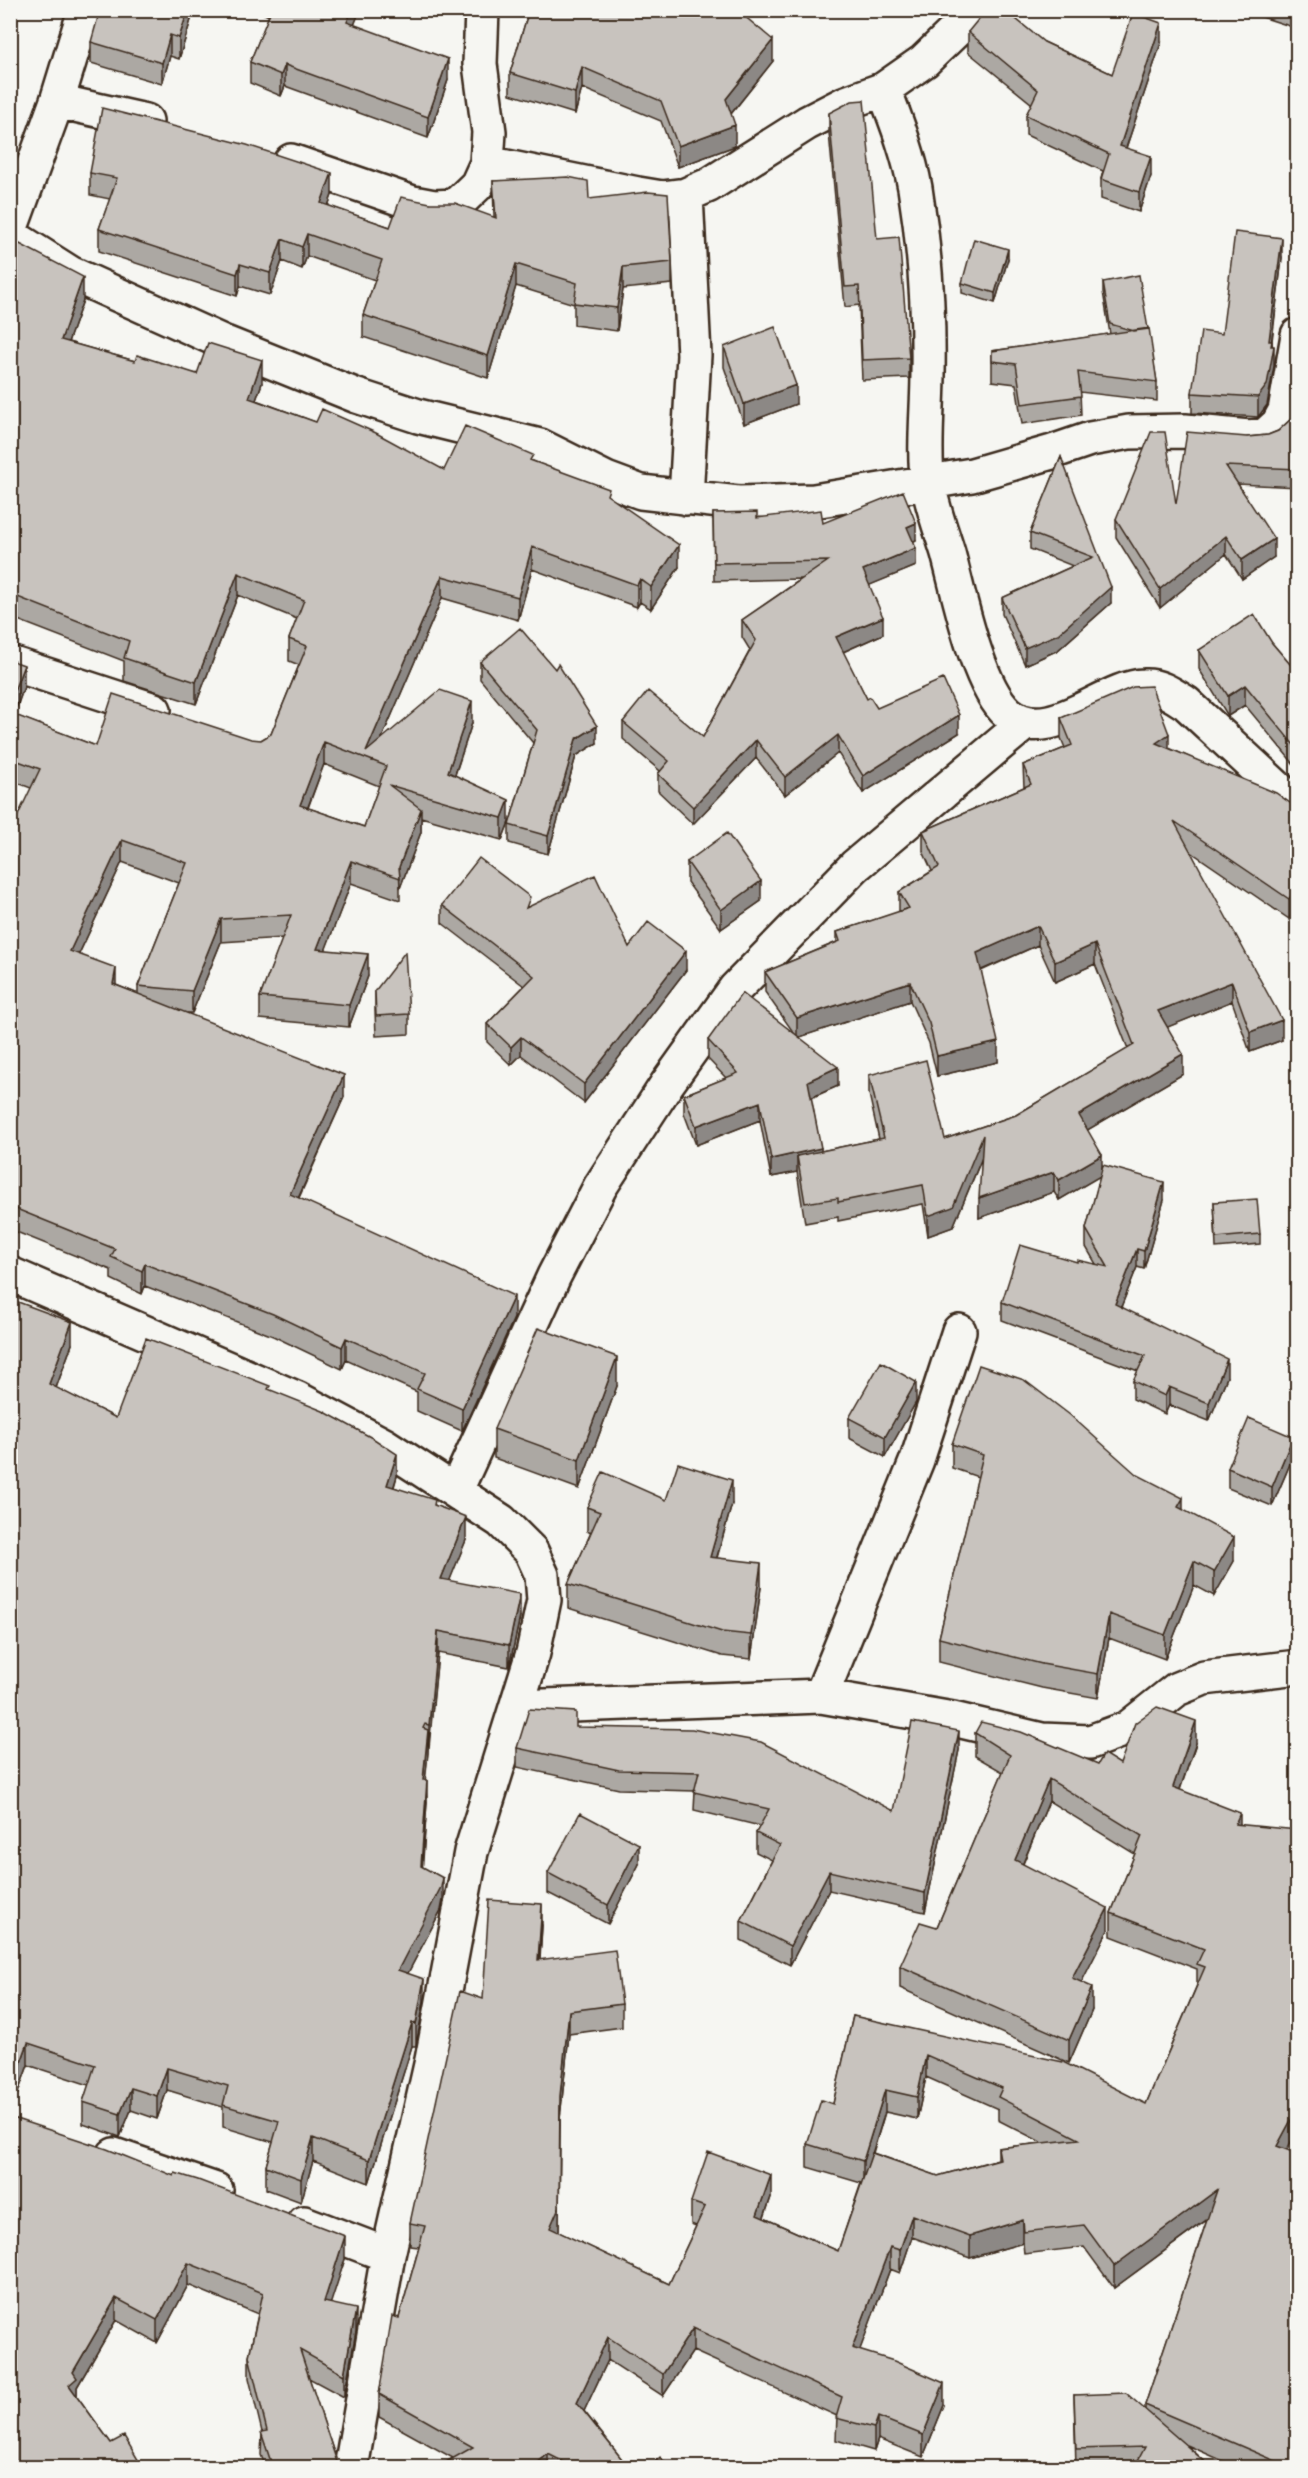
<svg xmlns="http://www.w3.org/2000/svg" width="1308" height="2478" font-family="'Comic Neue',sans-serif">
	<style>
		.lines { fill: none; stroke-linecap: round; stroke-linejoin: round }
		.minor-casing { stroke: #3b2a1e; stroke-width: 38 }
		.minor { stroke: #f6f6f2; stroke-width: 33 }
		.wall { fill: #aca8a3; stroke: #3b2a1e; stroke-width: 1.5; fill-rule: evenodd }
		.shaded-wall { fill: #8c8885; stroke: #3b2a1e; stroke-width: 1.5 }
		.building { fill: #c8c3be; stroke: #3b2a1e; stroke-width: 1.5; fill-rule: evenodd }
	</style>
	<rect width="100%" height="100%" fill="#f6f6f2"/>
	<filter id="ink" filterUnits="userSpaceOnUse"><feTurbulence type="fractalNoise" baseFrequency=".0167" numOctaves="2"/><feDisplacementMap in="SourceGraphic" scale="12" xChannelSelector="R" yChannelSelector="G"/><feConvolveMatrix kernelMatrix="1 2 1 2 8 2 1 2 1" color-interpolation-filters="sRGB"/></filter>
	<g filter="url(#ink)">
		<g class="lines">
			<defs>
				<path id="minor" d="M884,89C896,121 909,154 915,188C925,249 929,313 928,374C928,405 923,455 928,483C932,507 941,530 948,553C959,594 977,686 1008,713C1048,747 1103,687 1144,686C1160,685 1173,695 1186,703L1298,807
					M57,101L146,121
					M291,161L413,203L434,207L455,206L477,185L487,163L489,132L480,64L482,10
					M487,163L638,194L662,198L686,195L709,185L807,123L846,103L884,89L924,61L977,10
					M10,230L57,101L85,10
					M10,235L70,273L103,288L225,343L357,396L418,416L540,446L606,479L641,492L738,503L814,501L972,475L1052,452L1090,439L1129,432L1185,431L1249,437L1266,435L1278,424L1285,411L1298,335
					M686,498L694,355L686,195
					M10,663L154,710
					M10,1274L298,1399L384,1445L501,1521L531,1551L542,1575L544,1600L533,1653L471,1852L432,2060L388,2255L351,2468
					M456,1490L554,1276L600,1187L667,1084L735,989L855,866L1025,723
					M821,1696L917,1460L959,1331
					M517,1707L821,1696L953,1719L1042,1740L1090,1742L1128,1728L1177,1689L1204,1678L1298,1667
					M114,2155L216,2190
					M304,2223L388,2255"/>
			</defs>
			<use href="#minor" class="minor-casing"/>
			<use href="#minor" class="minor"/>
		</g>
		<path class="wall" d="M194,10L179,59L170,56L162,84L91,63V42Z
			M255,10H360L354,25L448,80L428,138L285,86L281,96L250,83V62L269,16Z
			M529,10L773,61L731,114L735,146L678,167L661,121L582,88L575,114L510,94V73Z
			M1240,10H1298V40H1296V28Z
			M968,32L1044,42L1112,74L1161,43L1126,148L1151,176L1139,212L1101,199V179L1103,171L1026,135V115L1032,104L968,52Z
			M829,113L877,239L909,358V378L862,380L859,305L845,307L829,133Z
			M90,173L332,195L328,206L390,227L494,217L493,181L589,199L672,262V284L623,289L617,331L574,325V304L516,286L488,378L363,337V315L375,280L307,256L302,269L282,261L270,295L240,286L237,296L99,251V229L110,199L90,195Z
			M10,252L83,300L68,342L135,361L197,374L262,383L256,400L444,470L533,461L609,497L679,567L651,609L640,602L637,607L532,569L518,620L442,598L381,740L472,723L455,775L509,822L502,840L421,817V832L400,888V900L351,883L325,950L368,976L349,1027L260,1019V997L283,938L221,942L192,1013H187L344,1097L299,1198L514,1318L462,1431L417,1411V1392L346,1360L342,1369L273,1336L145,1286L142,1294L111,1279V1270L14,1231L10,1241L31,788L10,780V660L24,687L14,715L96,746L261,740L271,734L299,665L289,661V639L297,619L238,595L196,704L124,681V661L10,617ZM324,764L379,786L364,827L308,808ZM122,862L179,883L138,986V994L116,985L79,954Z
			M1282,258L1272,341L1274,366L1267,405L1258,417L1192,413V393L1222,334Z
			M1008,259L995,303L962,293V283Z
			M1103,282L1148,329L1157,382V401L1080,392L1081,415L1022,424L1016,384L992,381V351L1110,334L1103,292Z
			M724,347L796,404L744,424L724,367Z
			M1298,408V487L1238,484L1274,557L1242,579L1226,554L1160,608L1116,537V519L1176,504L1247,437L1268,435L1278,431L1291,419Z
			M1061,457L1111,603L1058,650L1025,665L1002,614V598L1073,566L1030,549V533Z
			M713,513L823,523L916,540L913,542L916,566L869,585L883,634L843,652L867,699L877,708L959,733L863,793L838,753L785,795L756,758L693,824L658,791V774L660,771L623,739V722L703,737L750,650L742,637V620L801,579L714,581Z
			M1272,643L1295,670L1298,667V769L1245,705L1228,716L1199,669V650Z
			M480,662L597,743L576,756L548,854L509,843V825L533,743L480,679Z
			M1061,718L1169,748L1293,805H1298V910L1295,909L1289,919L1191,852L1282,1040L1250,1052L1232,1001L1167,1027L1183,1074L1087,1130L1102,1171L1164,1200L1144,1269L1137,1267L1121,1307L1227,1377L1209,1421L1169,1405L1165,1414L1133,1399V1381L1138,1371L1002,1320V1302L1077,1262L1096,1264L1086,1247V1229L1101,1175L1059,1200L1054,1192L979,1218L982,1158L953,1227L928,1236L923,1204L838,1221V1217L805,1223L797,1172L771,1177L760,1120L696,1145L684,1113V1095L726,1078L708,1059V1040L794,1033L765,992V972L837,942V932L899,912V892L932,871L923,851V831L1024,787L1023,765L1065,748L1061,738ZM1038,945L1055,982L1095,964L1128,1049L1016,1115L945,1139L869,1075V1094L879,1139L821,1151L811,1098L838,1086L799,1037L910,1001L929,1043L937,1076L998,1062L981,971Z
			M687,862L761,901L721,929L687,882Z
			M442,905L530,907L686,970L584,1103L521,1055L511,1065L487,1042V1024L524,986L442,923Z
			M375,991L409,1014V1034L376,1036L375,1011Z
			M1214,1202L1260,1234V1244L1216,1248Z
			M10,1299L72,1344L56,1388L116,1418L270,1390L397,1476L394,1487L435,1505L466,1540L449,1581L520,1617L509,1667L438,1653L425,1780L427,1802L422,1867L443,1900L441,1910L408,1973L424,2001L416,2046H412L369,2183L313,2161L301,2202L266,2189V2166L273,2142L223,2127V2107L167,2090L157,2119L131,2110L120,2137L83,2124V2102L89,2085L28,2065L15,2101H10Z
			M1298,1313V1339L1294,1337V1317Z
			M617,1386L579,1489L494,1458V1429Z
			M916,1402L885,1457L849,1438V1418Z
			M952,1444L1136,1474L1183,1510L1234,1561L1214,1596L1194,1585L1165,1659L1109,1638L1098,1698L1042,1688L939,1662V1638L978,1477L952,1468Z
			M1293,1457L1272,1506L1228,1488V1468Z
			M666,1500L732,1504L717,1558L761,1587L751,1659L722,1656L568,1608V1584L591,1533L587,1531V1507Z
			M576,1727L894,1811L959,1750L925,1912L829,1890L790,1965L741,1940V1921L772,1860L756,1852V1833L760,1826L694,1810L695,1791L619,1789L517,1767V1748Z
			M975,1733L1098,1764H1120L1196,1743L1180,1790L1240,1824L1298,2129L1286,2150L1298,2468H1239L1187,2445L1212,2468H1076L1074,2395L1145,2409V2405L1207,2220L1114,2288L1084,2247L1024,2254L1023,2243L970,2258L912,2237L900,2273L890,2269L859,2351L944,2405L923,2457L878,2439L874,2451L836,2440L837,2416L693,2351L663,2396L608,2360L584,2411L629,2468H436L453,2458L379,2417V2394L399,2318L419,2247L410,2246V2223L483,1999L542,1926L540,1960L622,2004V2027L569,2034L560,2118L559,2230L558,2232L669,2284L696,2226L691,2224V2202L771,2197L764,2218L838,2251L861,2183L807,2167V2144L833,2104L853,2016L1146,2104L1197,1985V1969L1111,1936V1913L1135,1854L1049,1801L1023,1864L1108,1930L1081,1982L1092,2010L1069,2063L900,1988V1966L937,1927L1003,1772L975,1756ZM926,2077L998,2109V2120L1043,2143L998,2148V2159L938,2176L873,2153L885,2112L917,2119Z
			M639,1864L608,1924L548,1893V1873Z
			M10,2117L345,2259L330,2303L356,2331L344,2397L309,2378L339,2468H266L261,2455L262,2432L249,2378V2356L258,2314L188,2285L157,2343L116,2320L77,2387V2396L111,2443L10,2468Z"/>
		<path class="shaded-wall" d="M188,10H194L179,59V38Z
			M352,10H360L347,43V22Z
			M1161,23V43L1120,166V146Z
			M170,35V56L162,84V63Z
			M773,40V61L726,120V99Z
			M448,59V80L428,138V117Z
			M285,65V86L281,96V75Z
			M582,67V88L575,114V93Z
			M735,125V146L678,167V146Z
			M1151,156V176L1139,212V192Z
			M332,173V195L321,225V203Z
			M307,234V256L302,269V247Z
			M1282,238V258L1269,361V341Z
			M282,239V261L270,295V273Z
			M1008,249V259L995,303V293Z
			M240,264V286L237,296V274Z
			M516,264V286L488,378V356Z
			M623,267V289L617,331V308Z
			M83,277V300L61,362V340Z
			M1272,341V356L1274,346V366L1267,405L1258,417V397Z
			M262,360V383L249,420V398Z
			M796,385V404L744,424V404Z
			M916,523V540L907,544V527Z
			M1226,536V554L1160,608V589Z
			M1274,539V557L1242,579V560Z
			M679,545V567L651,609V587Z
			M532,547V569L518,620V597Z
			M916,548V566L863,588V570Z
			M238,573V595L196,704V682Z
			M442,576V598L372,761L366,752Z
			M640,579V602L637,607V585Z
			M1111,587V603L1058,650L1025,665V648Z
			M883,617V634L836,655V637Z
			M24,665V687L10,724V701Z
			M1245,685V705L1228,716V696Z
			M472,701V723L448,795V772Z
			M959,715V733L863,793V776Z
			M597,726V743L576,756L548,854V836L576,739Z
			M1169,734V754L1156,743Z
			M838,735V753L785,795V777Z
			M756,740V758L693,824V807Z
			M324,742V764L300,828V805Z
			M509,800V822L502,840V818Z
			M421,809V832L400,888L399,867Z
			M122,840V862L70,973V951Z
			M351,861V883L317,972V949Z
			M761,881V901L721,929V910Z
			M1295,890V909L1289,919V899Z
			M221,919V942L192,1013V991Z
			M1038,926V945L977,972V953Z
			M1095,944V964L1055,982V962Z
			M686,951V970L584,1103V1084Z
			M368,954V976L349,1027V1005Z
			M116,968V991L113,984Z
			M910,982V1001L797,1038V1018Z
			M1232,982V1001L1158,1031V1011Z
			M1282,1020V1040L1250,1052V1032Z
			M521,1037V1055L511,1065V1047Z
			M998,1042V1062L937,1076V1056Z
			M1183,1054V1074L1079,1135V1115Z
			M838,1067V1086L808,1099V1081Z
			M344,1075V1097L290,1216V1194Z
			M760,1102V1120L696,1145V1126Z
			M983,1135V1155L953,1227L928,1236V1216Z
			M821,1148V1167L797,1156V1172L771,1177V1159Z
			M1102,1155V1175L1059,1200V1180Z
			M1054,1172V1192L979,1218V1198Z
			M1164,1182V1200L1144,1269V1251Z
			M14,1208V1231L10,1241V1219Z
			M1137,1249V1267L1115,1322V1304Z
			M145,1264V1286L142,1294V1271Z
			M514,1296V1318L462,1431V1409Z
			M72,1322V1344L49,1407V1384Z
			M346,1338V1360L342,1369V1347Z
			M617,1357V1386L579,1489V1460Z
			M1227,1359V1377L1209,1421V1403Z
			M916,1382V1402L885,1457V1437Z
			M1169,1387V1405L1165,1414V1396Z
			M1293,1437V1457L1272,1506V1487Z
			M397,1454V1476L387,1508V1485Z
			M732,1480V1504L710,1581V1557Z
			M1183,1498V1522L1178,1507Z
			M466,1517V1540L441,1602V1579Z
			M1234,1537V1561L1214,1596V1572Z
			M1194,1561V1585L1165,1659V1635Z
			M761,1563V1587L751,1659V1635Z
			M520,1594V1617L509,1667V1645Z
			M1109,1614V1638L1098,1698V1674Z
			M438,1631V1653L429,1748V1725Z
			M1196,1721V1743L1173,1809V1787Z
			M428,1730V1753L423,1802V1780Z
			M959,1731V1750L925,1912V1893Z
			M1049,1779V1801L1015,1882V1860Z
			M427,1780V1802L421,1889V1866Z
			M1240,1813V1835L1235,1824Z
			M639,1844V1864L608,1924V1905Z
			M829,1871V1890L790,1965V1946Z
			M443,1878V1900L441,1910L398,1992V1970Z
			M542,1904V1926L538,1982V1960Z
			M1108,1908V1930L1072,2001V1978Z
			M424,1979V2001L416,2046V2024Z
			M1092,1987V2010L1069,2063V2040Z
			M569,2011V2034L560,2118L559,2230L550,2250V2228L560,2096Z
			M412,2023V2046L369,2183V2160Z
			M28,2043V2065L15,2101V2079Z
			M926,2055V2077L917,2119V2097Z
			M167,2068V2090L157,2119V2096Z
			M131,2088V2110L120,2137V2114Z
			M885,2090V2112L863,2183V2161Z
			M1298,2107V2129L1277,2168V2146Z
			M313,2138V2161L301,2202V2179Z
			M771,2175V2197L757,2237V2215Z
			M1217,2190V2212L1114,2288V2266Z
			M912,2215V2237L900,2273V2250Z
			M1023,2220V2243L970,2258V2236Z
			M345,2236V2259L324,2324V2302Z
			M890,2247V2269L852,2371V2348Z
			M188,2263V2285L157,2343V2320Z
			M116,2298V2320L77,2387V2401L69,2385L73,2372Z
			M356,2309V2331L344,2397V2375Z
			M693,2328V2351L663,2396V2374Z
			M608,2337V2360L577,2426V2403Z
			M944,2383V2405L923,2457V2435Z
			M878,2417V2439L874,2451V2428Z
			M548,2454V2468H531Z"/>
		<path class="building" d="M100,10H188L179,38L170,35L162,63L91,42Z
			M271,10H352L347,22L448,59L428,117L285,65L281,75L250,62Z
			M529,10H737L773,40L726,99L735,125L678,146L661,101L582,67L575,93L510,73Z
			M986,10H1005L1044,42L1112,74L1133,13L1161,23L1120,146L1151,156L1139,192L1101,179L1109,154L1026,115L1038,90L968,32Z
			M864,100L877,239L899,237L909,358L862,360L859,286L845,287L829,113L852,101Z
			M102,108L247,145L332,173L321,203L390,227L401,197L430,203H455L496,218L493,181L568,177L588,181L589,199L648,192L668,194L672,262L623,267L617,308L574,303L577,283L516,264L488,356L363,315L382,260L307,234L302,247L282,239L270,273L240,264L237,274L99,229L117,178L90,173Z
			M1235,232L1282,238L1269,341H1272L1271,346H1274L1267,385L1258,397L1192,393L1201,331L1222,334Z
			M974,239L1008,249L995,293L962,283Z
			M14,241L83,277L61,340L135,361L137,355L197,374L208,343L262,360L249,398L316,422L322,409L376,433L444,470L465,426L533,455L530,460L609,489L607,495L679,545L651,587L640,579L637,585L532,547L518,597L442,576L366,752L440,690L472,701L448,772L509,800L502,818L389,785L421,809L399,867L400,878L351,861L317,949L368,954L349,1005L260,997L291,915L221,919L192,991L138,986L187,863L122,840L70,951L116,968L113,984L344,1075L290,1194L514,1296L462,1409L417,1389L425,1373L346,1338L342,1347L273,1314L145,1264L142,1271L111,1257L115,1249L14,1208L10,1219V832L40,769L10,758V713L96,746L113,694L251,739L261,740L271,734L307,646L289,639L304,600L238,573L196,682L124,658L129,641L10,594V252ZM324,742L386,766L364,827L300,805Z
			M1139,275L1148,329L1134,331L1110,324L1103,282Z
			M775,327L796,385L744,404L724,347Z
			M1149,328L1157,382L1078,372L1081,396L1022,404L1016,364L992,361V351Z
			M1298,408V469L1226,466L1274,539L1242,560L1226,536L1160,589L1116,519L1151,432H1165L1176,504L1187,432L1247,437L1268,435L1278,431L1291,419Z
			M1061,457L1111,587L1058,634L1025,648L1002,598L1093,557L1030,533Z
			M903,491L916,523L907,527L916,548L863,570L883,617L836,637L867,699L870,697L877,708L943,679L959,715L863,776L838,735L785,777L756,740L693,807L658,774L669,761L623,722L648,691L703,737L756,640L742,620L828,561L714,563L713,513L757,512V518L821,510L823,523Z
			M1254,614L1272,643L1295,670L1298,667V750L1245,685L1228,696L1199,650Z
			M520,628L555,669L558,664L597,726L576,739L548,836L509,825L537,730L480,662Z
			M10,660L24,665L10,701Z
			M1151,686L1169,734L1156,743L1276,793L1293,805H1298V891L1295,890L1289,899L1174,821L1282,1020L1250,1032L1232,982L1158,1011L1183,1054L1079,1115L1102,1155L1059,1180L1054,1172L979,1198L983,1135L953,1207L928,1216L923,1185L838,1202V1198L805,1203L797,1156L884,1138L869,1075L926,1060L945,1139L1016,1115L1134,1045L1095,944L1055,962L1038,926L977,953L998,1042L937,1056L929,1023L910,982L797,1018L765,972L840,941L837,932L909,908L899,892L939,867L923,831L1031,784L1023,765L1072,745L1061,718L1133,687Z
			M727,833L761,881L721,910L687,862Z
			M479,858L530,897L526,908L595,875L629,947L648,922L686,951L584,1084L521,1037L511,1047L487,1024L534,976L442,905Z
			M405,952L409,1014L376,1016L375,991Z
			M742,993L838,1067L808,1081L821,1148L771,1159L760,1102L696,1126L684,1095L738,1073L708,1040Z
			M1103,1165L1164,1182L1144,1251L1137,1249L1115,1304L1227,1359L1209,1403L1169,1387L1165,1396L1133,1381L1145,1356L1002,1302L1020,1245L1077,1262V1260L1108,1267L1086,1229Z
			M1257,1199L1260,1234L1216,1238L1214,1202Z
			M10,1299L72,1322L49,1384L116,1418L146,1338L270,1386L268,1389L323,1411L374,1439L397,1454L387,1485L435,1500L434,1505L466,1517L441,1579L520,1594L509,1645L438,1631L429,1725L425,1724L423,1728L428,1730L423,1780H427L421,1866L443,1878L441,1887L398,1970L424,1979L416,2024L412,2023L369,2160L313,2138L301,2179L266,2166L279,2121L223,2105L228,2086L167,2068L157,2096L131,2088L120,2114L83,2102L95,2065L28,2043L15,2079H10Z
			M538,1328L617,1357L579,1460L494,1429Z
			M881,1362L916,1382L885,1437L849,1418Z
			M979,1365L1024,1380L1070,1415L1136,1474L1183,1498L1178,1507L1234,1537L1214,1572L1194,1561L1165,1635L1109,1614L1098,1674L1042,1664L939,1638L983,1455L952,1444Z
			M1249,1418L1293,1437L1272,1487L1228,1468Z
			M678,1463L732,1480L710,1557L761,1563L751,1635L722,1632L568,1584L600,1512L587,1507L603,1472L666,1500Z
			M1157,1707L1196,1721L1173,1787L1240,1813L1235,1824L1298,1830V2107L1277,2146L1298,2154V2468H1292L1145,2405L1217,2190L1114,2266L1084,2225L1024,2232L1023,2220L970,2236L912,2215L900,2250L890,2247L852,2348L894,2361L944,2383L923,2435L878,2417L874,2428L836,2418L842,2397L693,2328L663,2374L608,2337L577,2403L629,2468H576L548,2454L531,2468H436L473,2447L379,2394L392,2316L399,2318L425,2226L410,2223L460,1991L483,1999L489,1900L542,1904L538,1960L615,1950L622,2004L569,2011L560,2096L559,2207L550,2228L669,2284L705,2207L691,2202L708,2152L771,2175L757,2215L838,2251L872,2153L938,2176L1000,2159L998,2148L1079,2139L998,2097L1002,2088L926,2055L917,2097L885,2090L863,2161L807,2144L821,2100L833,2104L853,2016L1063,2062L1146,2104L1205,1967L1197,1964L1204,1949L1111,1913L1142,1836L1049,1779L1015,1860L1108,1908L1072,1978L1092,1987L1069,2040L900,1966L920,1922L937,1927L1010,1755L975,1733L981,1722L1021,1732L1098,1764L1104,1754L1120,1764L1135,1723Z
			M529,1709L576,1712V1727L692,1729L761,1742L894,1811L912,1722L959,1731L925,1893L829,1871L790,1946L741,1921L780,1845L756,1833L769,1809L694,1792L699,1772L619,1770L517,1748Z
			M580,1813L639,1844L608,1905L548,1873Z
			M10,2117L107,2149L174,2176L175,2173L198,2180L345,2236L324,2302L356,2309L344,2375L300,2350L339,2468H273L261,2432L267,2431L249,2356L263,2293L188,2263L157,2320L116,2298L73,2372L77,2378L69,2385L111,2443L124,2436L143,2468H10Z
			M1126,2393L1212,2468H1134L1145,2447L1076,2449L1074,2395Z
			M660,2457L670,2468H649Z
			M927,2462L942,2468H925Z"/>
	</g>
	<rect width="1308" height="2478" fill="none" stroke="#f6f6f2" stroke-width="36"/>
	<rect x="18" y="18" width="1272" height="2442" fill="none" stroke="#3b2a1e" stroke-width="2" filter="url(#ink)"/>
</svg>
